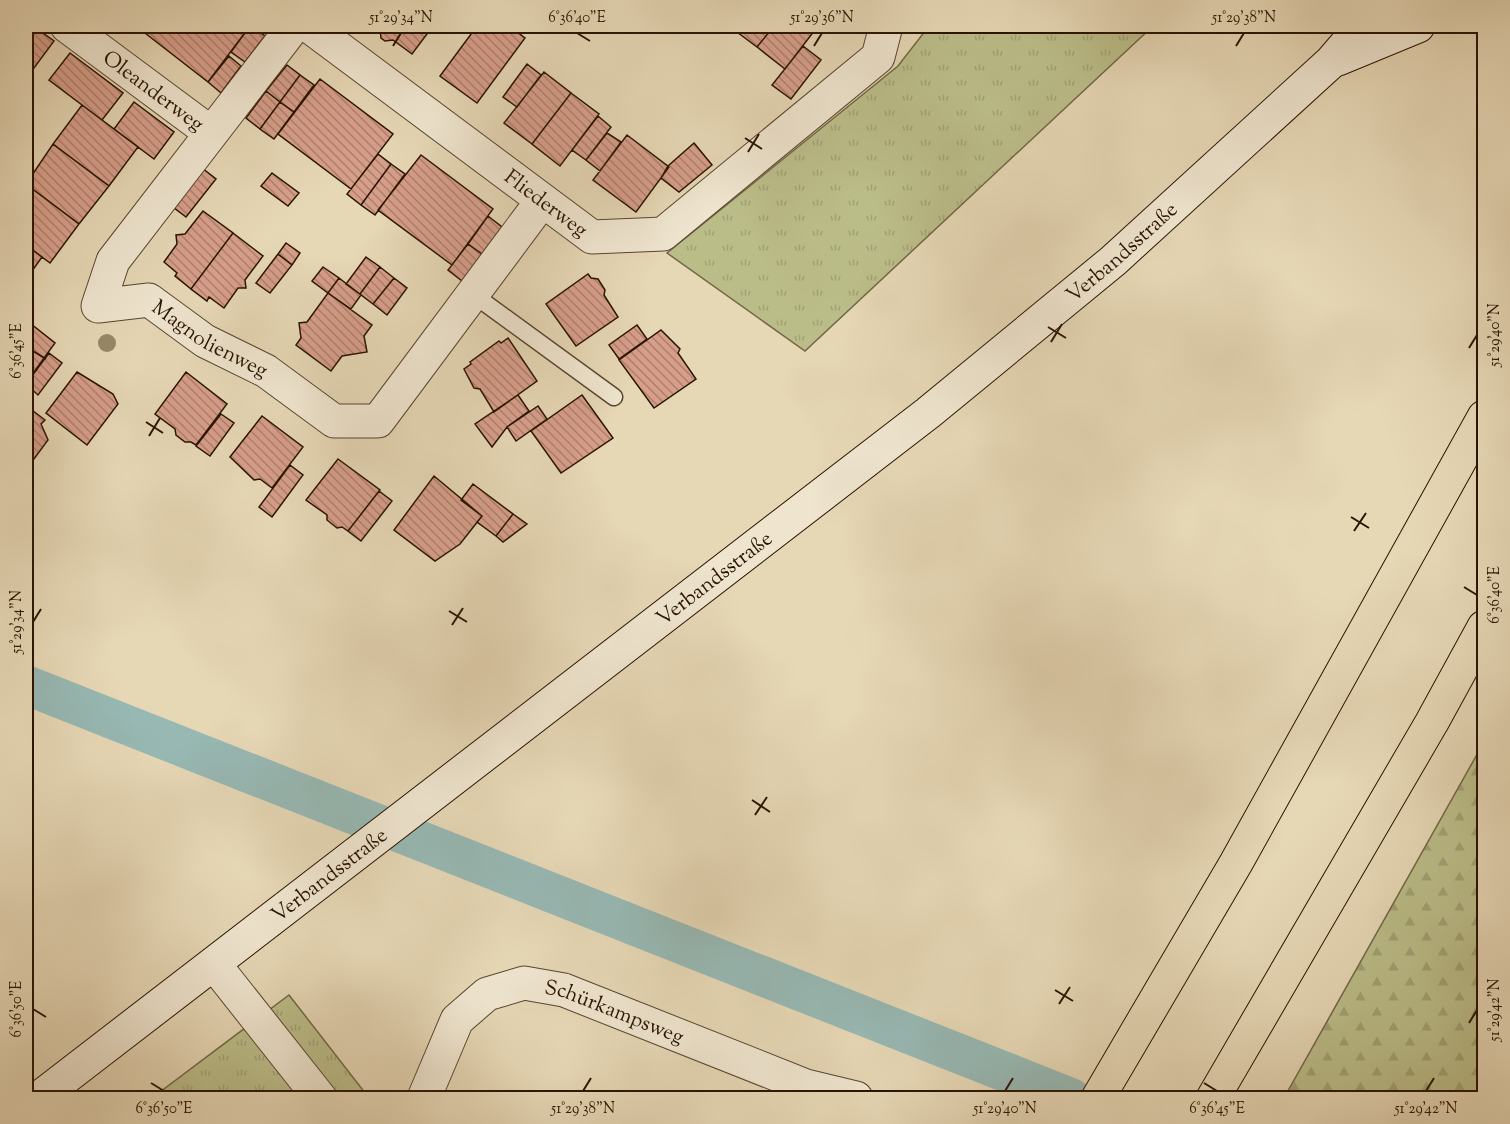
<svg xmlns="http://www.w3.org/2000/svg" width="1510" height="1124" font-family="'Sorts Mill Goudy',serif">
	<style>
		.grass { fill: url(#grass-tufts); stroke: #726846; stroke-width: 1.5 }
		.forest { fill: url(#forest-firs); stroke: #726846; stroke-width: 1.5 }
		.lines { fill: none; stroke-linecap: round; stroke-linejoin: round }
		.canal { stroke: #97b8b3; stroke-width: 40 }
		.building { fill: url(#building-back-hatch); stroke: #291402; stroke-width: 1.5 }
		.lane-casing { stroke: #58452f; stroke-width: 19 }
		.street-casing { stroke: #58452f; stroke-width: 35 }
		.secondary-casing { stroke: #291402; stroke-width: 35 }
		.highway-casing { stroke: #291402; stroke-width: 35 }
		.lane { stroke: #efe5cf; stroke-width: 16 }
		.street { stroke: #efe5cf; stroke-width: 33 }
		.secondary { stroke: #efe5cf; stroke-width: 33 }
		.highway { stroke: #e6d7b5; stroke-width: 33 }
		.tree { fill: #968869 }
		.ticks { fill: none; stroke: #291402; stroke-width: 2 }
		.labels { text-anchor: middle; stroke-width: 5; stroke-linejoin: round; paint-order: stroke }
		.street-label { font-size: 21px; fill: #291402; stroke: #efe5cf }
		.neatline { fill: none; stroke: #291402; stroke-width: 2 }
		.ticks-label { font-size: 15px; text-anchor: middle; fill: #291402 }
	</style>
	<defs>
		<pattern id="grass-tufts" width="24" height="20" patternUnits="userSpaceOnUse" patternTransform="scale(1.5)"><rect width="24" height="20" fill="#bbbd89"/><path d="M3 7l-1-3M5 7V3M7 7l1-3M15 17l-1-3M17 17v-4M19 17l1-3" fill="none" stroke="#a1a275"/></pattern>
		<pattern id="forest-firs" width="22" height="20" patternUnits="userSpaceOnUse" patternTransform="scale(1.5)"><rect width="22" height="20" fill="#bbbd89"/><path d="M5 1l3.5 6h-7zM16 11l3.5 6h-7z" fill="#a1a275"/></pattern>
		<pattern id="building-back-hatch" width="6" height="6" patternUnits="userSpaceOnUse" patternTransform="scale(1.5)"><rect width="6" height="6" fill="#d79e8a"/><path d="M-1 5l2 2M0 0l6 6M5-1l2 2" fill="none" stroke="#ae806f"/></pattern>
	</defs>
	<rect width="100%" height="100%" fill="#e6d7b5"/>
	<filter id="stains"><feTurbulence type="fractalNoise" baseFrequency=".00333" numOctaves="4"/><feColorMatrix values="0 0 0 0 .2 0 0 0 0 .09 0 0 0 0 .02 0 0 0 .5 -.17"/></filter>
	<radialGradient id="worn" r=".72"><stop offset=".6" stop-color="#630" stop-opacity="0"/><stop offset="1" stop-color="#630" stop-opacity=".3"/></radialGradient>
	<path class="grass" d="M929,26H1153L805,351L667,253L898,66Z
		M289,995L369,1098H152Z"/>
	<path class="forest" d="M1484,742V1098H1284Z"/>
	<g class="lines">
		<path class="canal" d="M26,685L1071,1098"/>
	</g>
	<path class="building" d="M26,26H33L54,41L34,68L26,62Z
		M123,26H136L131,32Z
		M136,26H250L208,82Z
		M250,26L265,36L245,62L231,52Z
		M374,26H433L412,54L393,40L385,41L381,38L380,29Z
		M477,26H509L525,38L477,103L440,76Z
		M729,26H774L757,47Z
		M774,26H818L785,69L757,47Z
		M803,46L821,60L791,99L772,85Z
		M70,53L123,93L102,120L49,80Z
		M229,56L241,66L221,93L208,82Z
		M527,64L541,75L517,107L503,97Z
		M287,65L300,75L280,102L266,91Z
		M544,72L571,93L532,144L504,123Z
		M300,75L314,85L294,112L280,102Z
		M320,79L393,134L351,189L278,134Z
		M266,91L280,102L260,129L246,118Z
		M571,93L599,114L560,166L532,144Z
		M134,102L174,132L154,159L114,129Z
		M280,102L294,112L274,139L260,129Z
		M82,105L138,147L109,186L53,144Z
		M598,116L611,127L586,160L572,150Z
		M607,133L621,142L600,171L586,160Z
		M627,135L669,167L636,212L593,180Z
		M694,143L712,165L679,192L661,178L668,166Z
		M53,144L109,186L79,224L26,184Z
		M378,154L391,164L361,205L347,194Z
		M421,155L493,209L452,265L378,210Z
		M391,164L405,174L375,215L361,205Z
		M202,168L216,179L186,217L173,207Z
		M272,173L299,193L288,206L261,186Z
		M26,184L79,224L50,263L26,245Z
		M203,211L233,233L191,289L175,276L177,273L164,262L177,244L176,235L185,234Z
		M488,216L502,227L482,254L468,244Z
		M233,233L263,256L245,280L246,288H238L224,308L209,297L207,301L191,289Z
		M286,243L300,253L292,265L278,254Z
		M468,244L482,254L462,281L448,270Z
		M26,245L42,257L32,271L26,265Z
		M278,254L292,265L270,293L256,283Z
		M366,257L380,267L360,294L346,284Z
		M323,267L339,278L328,293L312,281Z
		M380,267L394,278L373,304L360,294Z
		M588,274L591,278L598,279L605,290L604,295L618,317L576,346L546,304Z
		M339,278L361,295L351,309L328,293Z
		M394,278L407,288L387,315L373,304Z
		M328,293L372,325L364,336L367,352L342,356L331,371L296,345L301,338L299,323L307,322Z
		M26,320L55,343L26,383Z
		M637,325L647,339L619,359L609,345Z
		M661,330L680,349L678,353L696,379L654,408L619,360Z
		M508,338L537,381L494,412L480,389L474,388L464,369L471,364L470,362L499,341L501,343Z
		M49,353L62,363L38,395L26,384Z
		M77,372L113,394L118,404L87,445L46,413Z
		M186,372L227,404L196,445L191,442H185L176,435L175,429L155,414Z
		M518,395L529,411L507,427L492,447L475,424Z
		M582,395L613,438L561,473L531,431Z
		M538,406L547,419L516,441L507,427Z
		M28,407L45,420L41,424L48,440L31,463L26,460V411Z
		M221,414L234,423L210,456L196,446Z
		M262,416L303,447L272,488L260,479L254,480L230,457Z
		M338,459L380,490L348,531L342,527L337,528L327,520V515L306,500Z
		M290,465L303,475L272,517L259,507Z
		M434,476L482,516L460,544L435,561L394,530Z
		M473,484L513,514L496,536L477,522L482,516L461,500Z
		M379,491L392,501L361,541L348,531Z
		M513,514L527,524L503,542L496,536Z"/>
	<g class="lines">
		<defs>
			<path id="lane" d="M474,295L614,397"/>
			<g id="street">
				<path id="s1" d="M67,26L211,133"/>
				<path id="s2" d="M294,26L113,261L98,306L149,300L205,341L266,371L334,421H378L542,201"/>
				<path id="s3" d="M309,26L592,237L663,234L878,57L886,26"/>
				<path d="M214,964L320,1098"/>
				<path id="s4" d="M424,1098L457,1020L487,994L524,983L564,990L806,1086L856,1098"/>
			</g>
			<g id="secondary">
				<path d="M1338,59L1418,26"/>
				<path id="s5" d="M39,1098L928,413L1113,261L1331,62L1362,26"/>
			</g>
			<path id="highway" d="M1098,1098L1236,863L1484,417
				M1213,1098L1432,722L1484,627"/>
		</defs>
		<use href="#lane" class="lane-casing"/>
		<use href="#street" class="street-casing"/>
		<use href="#secondary" class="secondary-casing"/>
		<use href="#highway" class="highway-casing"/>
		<use href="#lane" class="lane"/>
		<use href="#street" class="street"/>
		<use href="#secondary" class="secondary"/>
		<use href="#highway" class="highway"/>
	</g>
	<circle class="tree" cx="107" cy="343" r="9"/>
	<path class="ticks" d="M577,33L590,41M393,46L401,33M814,46L822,33M1236,46L1244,33M745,138L762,149M748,152L759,134M1048,327L1066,338M1051,342L1062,324M1469,348L1477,335M33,351L46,359M146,422L163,433M149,436L160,418M1351,517L1369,528M1354,531L1366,513M1464,587L1477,595M449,611L467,622M33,622L41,609M452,625L463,608M752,800L770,812M755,815L767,797M1055,990L1073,1001M1059,1004L1070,987M33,1009L46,1017M1469,1023L1477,1010M151,1083L164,1091M1204,1083L1217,1091M583,1091L591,1078M1005,1091L1013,1078M1426,1091L1434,1078"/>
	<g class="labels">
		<g class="street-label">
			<text dy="7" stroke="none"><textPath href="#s1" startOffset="108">Oleanderweg</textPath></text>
			<text dy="7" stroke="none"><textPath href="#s3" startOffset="296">Fliederweg</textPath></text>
			<text dy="7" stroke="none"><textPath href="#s5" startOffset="1374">Verbandsstraße</textPath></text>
			<text dy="7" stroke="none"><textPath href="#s2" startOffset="468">Magnolienweg</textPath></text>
			<text dy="7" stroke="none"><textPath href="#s5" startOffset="852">Verbandsstraße</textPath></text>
			<text dy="7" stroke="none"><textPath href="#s5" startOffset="366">Verbandsstraße</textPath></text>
			<text dy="7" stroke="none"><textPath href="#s4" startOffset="258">Schürkampsweg</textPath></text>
		</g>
	</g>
	<rect width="1510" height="1124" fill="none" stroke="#e6d7b5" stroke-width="66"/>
	<rect x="33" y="33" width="1444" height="1058" class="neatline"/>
	<g class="ticks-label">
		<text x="401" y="22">51°29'34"N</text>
		<text x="577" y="22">6°36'40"E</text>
		<text x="822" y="22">51°29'36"N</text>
		<text x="1244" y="22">51°29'38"N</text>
		<text transform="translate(1494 335) rotate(-90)" y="5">51°29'40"N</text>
		<text transform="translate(16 351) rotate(-90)" y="5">6°36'45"E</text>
		<text transform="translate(1494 595) rotate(-90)" y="5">6°36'40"E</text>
		<text transform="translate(16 622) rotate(-90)" y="5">51°29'34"N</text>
		<text transform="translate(16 1009) rotate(-90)" y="5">6°36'50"E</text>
		<text transform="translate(1494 1010) rotate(-90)" y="5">51°29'42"N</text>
		<text x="164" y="1113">6°36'50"E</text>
		<text x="583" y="1113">51°29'38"N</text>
		<text x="1005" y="1113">51°29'40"N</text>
		<text x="1217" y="1113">6°36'45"E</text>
		<text x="1426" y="1113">51°29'42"N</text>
	</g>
	<rect width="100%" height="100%" filter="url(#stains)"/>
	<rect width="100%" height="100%" fill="url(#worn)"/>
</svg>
